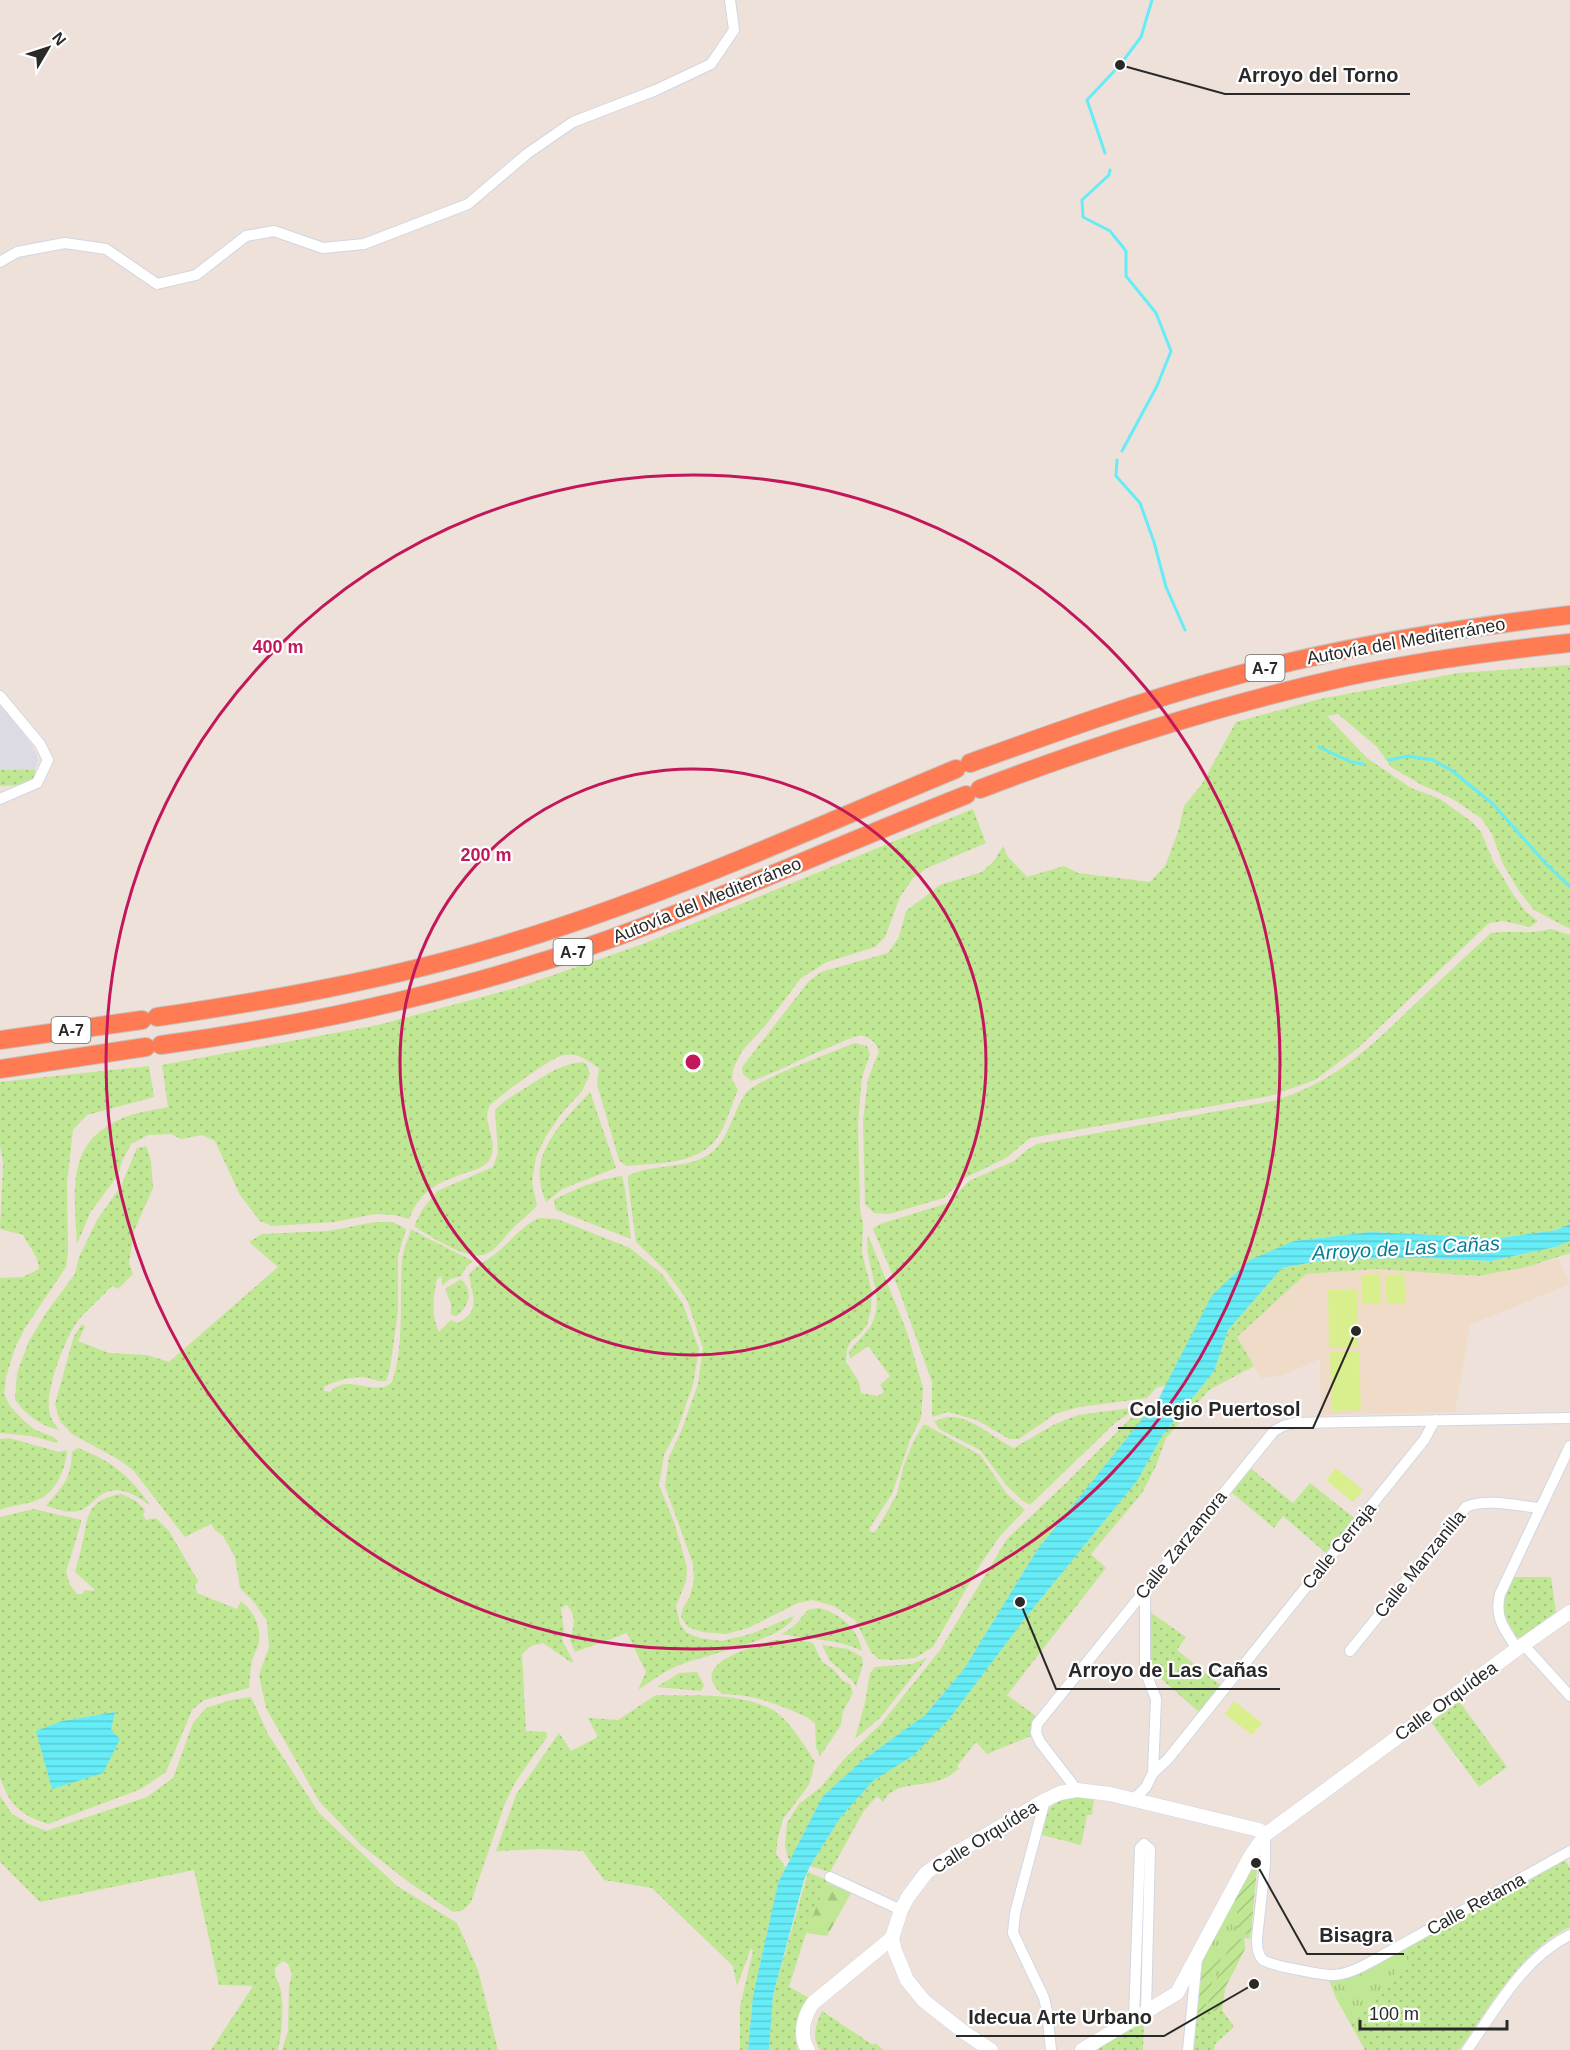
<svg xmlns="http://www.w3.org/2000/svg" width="1570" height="2050" font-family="Arial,sans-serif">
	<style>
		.industrial { fill: #dcdbe4 }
		.education { fill: #f0dbc8 }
		.grass { fill: url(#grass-dots); fill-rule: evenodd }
		.forest { fill: url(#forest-firs) }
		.park { fill: url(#park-tufts) }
		.garden { fill: url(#garden-furrows) }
		.pitch { fill: #d9ef8d }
		.water { fill: url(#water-rules) }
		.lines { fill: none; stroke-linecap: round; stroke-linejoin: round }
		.stream { stroke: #66ecf6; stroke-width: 3 }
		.street-casing { stroke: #cfd7e3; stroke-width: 12 }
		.secondary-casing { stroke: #cfd7e3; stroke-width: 15 }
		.highway-casing { stroke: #c3c3c3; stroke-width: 20 }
		.street { stroke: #fff; stroke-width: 10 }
		.secondary { stroke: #fff; stroke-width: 14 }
		.highway { stroke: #ff7b53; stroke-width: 18 }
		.ring { fill: none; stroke: #c2185b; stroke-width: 3 }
		.labels { text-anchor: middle; stroke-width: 4.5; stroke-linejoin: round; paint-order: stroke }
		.shield { fill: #fff; stroke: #696969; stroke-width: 1.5 }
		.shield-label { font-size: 16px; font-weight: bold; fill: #292929 }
		.street-label { font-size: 18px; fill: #292929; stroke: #fff }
		.water-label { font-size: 20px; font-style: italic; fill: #067f94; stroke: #fff }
		.centre { fill: #c2185b; stroke: #fff; stroke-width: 3 }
		.ring-label { font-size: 18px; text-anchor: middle; font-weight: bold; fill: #c2185b; stroke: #fff; stroke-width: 4.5; stroke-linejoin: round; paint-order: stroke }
		.leader { fill: none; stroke: #292929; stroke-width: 2 }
		.callout-dot { fill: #292929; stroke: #fff; stroke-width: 2 }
		.callout-label { font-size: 20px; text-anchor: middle; font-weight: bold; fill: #292929; stroke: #fff; stroke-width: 4.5; stroke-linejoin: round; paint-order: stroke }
	</style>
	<defs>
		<pattern id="grass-dots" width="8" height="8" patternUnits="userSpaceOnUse" patternTransform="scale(1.5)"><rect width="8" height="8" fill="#c0e793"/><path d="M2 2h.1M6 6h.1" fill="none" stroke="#a5c67f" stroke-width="1.8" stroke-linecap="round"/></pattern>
		<pattern id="forest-firs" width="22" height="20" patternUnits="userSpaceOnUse" patternTransform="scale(1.5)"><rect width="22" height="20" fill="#c0e793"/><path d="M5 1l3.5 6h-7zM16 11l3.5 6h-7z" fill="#a5c67f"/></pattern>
		<pattern id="park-tufts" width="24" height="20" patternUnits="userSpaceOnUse" patternTransform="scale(1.5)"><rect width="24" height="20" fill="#c0e793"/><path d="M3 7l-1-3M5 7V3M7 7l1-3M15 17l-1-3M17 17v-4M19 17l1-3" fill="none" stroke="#a5c67f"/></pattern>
		<pattern id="garden-furrows" width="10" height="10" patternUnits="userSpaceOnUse" patternTransform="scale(1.5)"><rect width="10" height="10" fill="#c0e793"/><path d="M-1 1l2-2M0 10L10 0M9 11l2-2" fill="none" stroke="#a5c67f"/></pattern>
		<pattern id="water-rules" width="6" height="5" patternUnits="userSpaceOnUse" patternTransform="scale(1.5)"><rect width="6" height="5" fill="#66ecf6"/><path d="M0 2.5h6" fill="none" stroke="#58cad3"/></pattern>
	</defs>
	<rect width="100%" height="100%" fill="#ede1da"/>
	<path class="industrial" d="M0,704L31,744L38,758L35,770H0Z"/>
	<path class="education" d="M1558,1258L1570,1284L1470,1325L1455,1412L1321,1415L1320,1359L1283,1375L1261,1378L1237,1337L1306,1274L1377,1269L1478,1276L1527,1267Z"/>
	<path class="grass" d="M1570,665V929L1534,910L1519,891L1503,864L1492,834L1481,818L1451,798L1422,785L1391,767L1377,747L1338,714L1327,716L1367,758L1411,788L1440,799L1472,822L1481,832L1493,861L1513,894L1526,912L1538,921L1530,927L1503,921L1489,923L1358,1048L1315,1080L1270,1096L1030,1138L1006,1158L963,1179L944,1198L889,1214L874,1213L865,1204L863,1121L868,1079L879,1051C876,1043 871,1038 863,1036C855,1035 847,1040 840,1043C810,1054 781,1071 751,1081L743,1074L742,1067L809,981L821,972L888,953L899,937L906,911L940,885L982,872L994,861L1003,846L1008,857L1027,877L1064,866L1078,873L1150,882L1165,866L1178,832L1184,806L1202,784L1236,722L1320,699L1458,673Z
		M0,770H35C36,787 12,785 0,786Z
		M973,809L986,843L927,868L913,878L900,897L885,937L875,947L827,962L801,978L765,1026L742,1051L733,1069L732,1079L738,1090C731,1105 727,1124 717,1138C699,1165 655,1163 626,1166L619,1160L597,1084L599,1068C589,1061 577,1052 564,1055C549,1058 503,1094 490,1105C480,1123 501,1142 489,1160C484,1168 474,1170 465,1173C437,1183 421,1190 409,1219L395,1215L375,1214L334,1222L272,1226L260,1221L240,1195L215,1141L202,1135L181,1139L171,1134L148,1135L131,1144L122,1161L118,1175L90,1213L77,1244C74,1188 65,1139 128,1116C140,1112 155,1110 168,1107L162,1065L378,1025L516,988L643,944Z
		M1551,929L1570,935V1224L1557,1230L1499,1238L1370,1232L1294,1241L1185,1350L1166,1386L1157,1387L1147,1398L1079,1407L1055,1414L1019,1439H1009L977,1420L948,1412L932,1417V1382L899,1290L873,1229L880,1224L948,1203L969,1181L1014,1161L1027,1150L1037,1144L1273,1101C1335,1082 1368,1049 1413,1006C1439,981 1465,957 1491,933C1512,930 1529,935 1551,929Z
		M855,1043L867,1046L870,1054L862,1077L858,1123L860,1210L863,1223L862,1253L872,1292L871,1309L867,1325L859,1335L851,1341L847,1349L846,1362L859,1382L861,1393L878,1396L884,1392L880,1385L890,1376L868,1346L850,1359L849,1352C855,1343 864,1336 870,1327C888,1297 863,1265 868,1235L907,1332L923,1388L921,1418L910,1440L892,1494L869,1529L870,1531L873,1533L876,1531L897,1494L904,1465L914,1440L924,1424L980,1455L1007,1494L1025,1510L1000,1536L980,1565L933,1647L915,1658L892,1660L879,1659L871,1652L855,1620L834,1606L813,1600L798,1603L748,1628L726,1634L702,1632L688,1627L681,1617L683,1608L690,1596L694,1580L693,1564L665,1486L669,1457L681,1432L698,1384L703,1348L687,1300L666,1271L636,1242L628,1182V1176C653,1163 683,1170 708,1155C729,1142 732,1112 746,1093C755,1080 836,1051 855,1043Z
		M583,1062L587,1065L590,1074L582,1091L561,1114L546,1136L536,1157L532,1182L537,1206C530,1213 523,1219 516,1225C506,1234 499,1248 486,1254C469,1262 428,1235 414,1226L422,1210L437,1191L493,1167L498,1153L495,1110C505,1099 518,1093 530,1085C548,1073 562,1064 583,1062Z
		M149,1066L154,1097L87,1115L73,1130L67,1183L68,1251L66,1267L25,1328L15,1348L6,1377L4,1394L10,1406L23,1420L35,1430L54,1437L58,1441L57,1443L32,1436L0,1433V1278L23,1277L39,1269C39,1256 29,1247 23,1235L0,1229L3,1163L0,1145V1082Z
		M590,1092L616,1168L562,1189L546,1202C525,1155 561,1124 590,1092Z
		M146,1146L151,1161L153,1188L134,1231L129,1263L133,1274L118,1289L112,1286C102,1297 90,1307 80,1318C66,1334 43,1394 50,1414C51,1420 56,1425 59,1430C39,1425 28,1416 15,1400L17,1373L29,1341L48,1310L75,1274L79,1257L97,1220L121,1186L137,1148Z
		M622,1176L625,1189L631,1239L556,1210L554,1200C575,1189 598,1179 622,1176Z
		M539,1218L557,1219L630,1248L662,1274L683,1304L699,1349L693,1385L677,1430L664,1455L659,1485L674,1522L687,1567L686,1581L676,1606L680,1624L687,1633L700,1638L721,1641L751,1634L794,1616C787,1640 701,1655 677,1666C663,1672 650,1682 638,1690L646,1672L627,1633L575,1652L570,1640C574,1628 577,1615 567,1605L561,1608L564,1630L562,1640L573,1661L572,1663L543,1643L531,1646L522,1654L526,1731L546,1732L547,1737L516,1781L505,1803L471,1902L463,1910L453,1912L410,1883L361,1845L319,1801L266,1708L259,1675L269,1647L267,1621L254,1602L240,1588L235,1557L223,1536L215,1530L211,1524L185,1537L133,1470L116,1458L72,1434L60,1421L55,1404L74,1336L82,1324L85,1327L78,1341L109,1353L147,1355L169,1362L278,1267L249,1242L262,1234L328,1231L375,1222H393L406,1229L398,1256V1311L390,1369L386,1381C377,1382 371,1378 362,1377C350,1377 335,1381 324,1387V1391L330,1392C345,1375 366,1391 383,1387C386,1387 389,1384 392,1382C405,1343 399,1301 402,1261C403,1250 408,1239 411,1229L425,1237L473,1261L466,1267L461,1276L450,1279L442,1286V1276L437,1279C433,1297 431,1316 439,1332L451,1320L458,1323C482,1310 472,1295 469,1275C475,1266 483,1263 491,1257C509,1245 520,1226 539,1218Z
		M1570,1241V1253L1527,1267L1478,1276L1377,1269L1306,1274L1237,1337L1254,1366L1209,1390L1166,1438L1155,1468L1142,1493L1091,1554L1106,1568L1007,1695L1036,1716L1032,1724L1031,1736L987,1754L976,1742L957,1766L959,1769C954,1772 949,1777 943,1779C923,1788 894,1780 883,1802L877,1796L863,1812L830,1872L810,1866L840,1818L873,1781L914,1755L950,1718L1026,1617L1137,1481L1162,1436L1214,1371L1228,1330L1282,1268L1328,1259L1426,1258L1491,1261L1555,1247Z
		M461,1279C474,1291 469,1306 457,1316L451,1315V1304L445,1289Z
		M1131,1408L1133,1411L1116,1422L1030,1505L1023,1501L1007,1486L980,1450L939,1429L934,1421C939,1420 944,1417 949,1417C972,1416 994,1439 1014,1448L1055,1424L1078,1415Z
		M1139,1412L1145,1416L1037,1550L964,1669L925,1715L863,1760L823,1796L790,1860L788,1858L785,1846L787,1823L799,1804L821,1787L845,1758L881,1724L940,1650L1007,1539L1064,1485L1129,1420Z
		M9,1438L59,1452L67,1450C66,1469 55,1494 37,1500C25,1505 12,1505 0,1510V1439Z
		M78,1448C112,1461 129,1475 150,1505C133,1493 116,1483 98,1497C92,1502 86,1509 78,1511C69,1514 55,1508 46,1506C62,1486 71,1481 72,1452Z
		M1249,1467L1293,1503L1310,1483L1354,1518L1326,1553L1283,1516L1274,1528L1230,1491Z
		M121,1494L136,1501L145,1510L143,1515L146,1520L156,1518L169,1531L198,1581L195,1586L197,1593L237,1609L241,1601C253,1610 261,1626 259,1642C258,1648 254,1654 252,1660C250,1669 250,1679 249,1688L204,1700L192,1710L166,1772L141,1789L48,1824C21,1815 9,1805 0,1777V1517L34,1509L81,1520V1523L66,1572L70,1585L77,1594H82L85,1590L93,1591L94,1589L75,1572C77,1562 81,1551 83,1540C88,1513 89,1500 121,1494ZM115,1712L111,1730L62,1721Z
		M1514,1577H1551L1556,1612L1520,1638L1517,1637C1499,1608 1500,1607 1514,1577Z
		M819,1608C841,1614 858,1628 862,1651C836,1638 809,1640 782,1634C788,1630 795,1626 799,1621C806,1611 807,1609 819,1608Z
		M1150,1612L1186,1637L1177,1650L1220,1685L1199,1712L1149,1668Z
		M774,1640H800L813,1643L822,1662L833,1669L843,1681L850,1684L853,1693L843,1711L841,1725L820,1756L816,1747L815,1724C808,1716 801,1715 791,1710C766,1700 750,1695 722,1694C686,1663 753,1647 774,1640Z
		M822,1645L848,1649L862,1657L863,1664L856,1687L853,1681L830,1661Z
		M927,1658L880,1718L855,1739L865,1703L870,1673L875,1667L912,1664Z
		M697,1672L704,1685L701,1691L657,1687L679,1673Z
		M656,1695C693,1696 737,1692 771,1709C789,1719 804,1745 815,1762L809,1785L783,1819L778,1837L776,1854L786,1868L778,1883L753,1996L748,2050H740V2007L753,1951L751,1948L737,1986L733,1966L652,1888L604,1880L583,1851L542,1849L496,1851L516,1795L559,1733L571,1751L598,1737L588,1718L618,1720Z
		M251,1697L268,1734L319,1813L397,1886L457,1923L478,1970L498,2050H282L288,2031L289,1987L292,1973L288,1964L283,1961L275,1968C274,1977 279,1982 281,1991C284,2011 282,2030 278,2050H211L253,1986L219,1985L194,1870L40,1902L0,1862V1796L12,1814L29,1824L46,1831L147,1797L173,1778L193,1723L206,1708L231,1700Z
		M1459,1701L1507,1767L1479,1787L1431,1722Z
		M1077,1797L1094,1798L1092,1815H1087L1081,1845L1042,1835C1048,1809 1047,1801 1077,1797Z
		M1565,1860L1570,1868V1927C1521,1949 1490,2007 1459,2050H1365L1351,2025L1409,1957L1405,1949Z
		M808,1872L827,1880L830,1884H827L806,1933L789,1987L811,1999C796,2012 792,2031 798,2050H769L773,1995Z
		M1222,2010L1234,2027L1215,2044L1214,2050H1192L1194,2014Z
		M822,2011L873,2045L875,2043L884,2050H820C811,2037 816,2024 822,2011Z
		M1144,2022L1143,2050H1095Z"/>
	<path class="forest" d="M830,1884L851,1893L827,1936L806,1933L825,1885Z"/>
	<path class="park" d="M1254,1865L1257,1867L1250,1939L1244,1938L1245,1949L1225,1988L1222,2010L1194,2014L1201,1962Z
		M1405,1949L1409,1957L1351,2025L1336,1998L1329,1980L1349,1978Z"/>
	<path class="garden" d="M1254,1865L1257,1867L1251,1933L1237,1935V1909L1233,1903Z
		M1240,1939H1244L1245,1949L1225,1988L1222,2010L1194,2014L1199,1975L1220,1952L1223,1953L1206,1999V2010H1209V2000L1228,1948Z"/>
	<path class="pitch" d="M1380,1274L1381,1304H1362L1361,1275Z
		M1404,1274L1406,1304H1387L1385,1275Z
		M1328,1290H1357L1358,1348H1329Z
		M1359,1351L1361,1410L1332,1411L1330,1352Z
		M1336,1468L1363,1490L1353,1502L1326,1480Z
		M1234,1701L1262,1723L1252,1735L1225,1714Z"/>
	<path class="water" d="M1570,1224V1241L1555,1247L1491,1261L1426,1258L1328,1259L1282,1268L1228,1330L1214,1371L1162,1436L1137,1481L1026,1617L950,1718L914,1755L873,1781L840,1818L810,1866L804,1880L773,1995L769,2050H748L753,1996L778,1883L823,1796L863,1760L925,1715L964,1669L1037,1550L1159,1398L1212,1295L1250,1260L1294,1241L1370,1232L1499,1238L1557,1230Z
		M115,1712L111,1730L120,1739L103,1773L52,1789L36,1731L62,1721Z"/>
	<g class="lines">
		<path class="stream" d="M1105,153L1087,100L1120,65L1141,37L1152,0
			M1110,170L1109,175L1082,200L1083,217L1110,231L1126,251V276L1156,313L1171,351L1157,386L1122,451
			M1117,460L1116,476L1140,503L1154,542L1166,587L1185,630
			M1319,747L1351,762L1363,764
			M1389,760L1408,756L1433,760L1451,770L1493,804L1546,864L1570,887"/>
		<defs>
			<path id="street" d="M0,262L17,252L65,243L106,249L157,284L196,275L246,236L274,231L323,248L364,244L468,204L528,153L573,122L656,90L711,64L734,30L730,0
				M0,696L40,744L48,760L37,783L0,799
				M1523,1644L1570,1696
				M1517,1649C1505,1629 1494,1619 1500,1594L1570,1446
				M1350,1651L1466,1507C1484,1498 1519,1506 1540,1508
				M1153,1773L1168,1759L1424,1440L1435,1420
				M1077,1790L1040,1742L1036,1733L1037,1724L1274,1431L1283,1426L1294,1423L1570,1418
				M1135,1798L1146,1787L1153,1773L1156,1699L1145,1671V1590
				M1045,1800L1015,1913L1013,1933L1044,1998L1047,2011L1051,2050
				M1265,1835V1865L1257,1938C1257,1946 1257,1954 1263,1960C1269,1965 1322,1975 1332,1975C1348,1975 1363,1966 1376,1959L1570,1851
				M830,1877L901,1910
				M1134,2019L1140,1848L1144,1844L1150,1849L1146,2012
				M1188,2050L1197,1958
				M1467,2050C1496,2009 1523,1958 1570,1935"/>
			<path id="secondary" d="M808,2050C799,2035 803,2017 813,2003L892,1938
				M991,2050L965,2033L924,2001L907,1980L895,1951L892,1938L901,1910L908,1897L926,1873L938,1864L1045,1800L1060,1793L1077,1790L1110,1794L1259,1830L1265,1835
				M1082,2050L1177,1993L1250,1857L1265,1835L1517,1649L1570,1612"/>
			<path id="highway" d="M970,763C1051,734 1133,704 1216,681C1332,648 1451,629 1570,615
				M980,789C1100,743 1221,705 1345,677C1419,661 1495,651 1570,643
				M157,1017C274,1000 390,979 503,945C658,899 807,831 956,769
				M0,1040L142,1020
				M161,1045C307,1025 451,994 590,946C649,926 707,902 764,878C831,850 898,822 966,795
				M0,1069L146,1047"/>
		</defs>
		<use href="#street" class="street-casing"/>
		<use href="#secondary" class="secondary-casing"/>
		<use href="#highway" class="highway-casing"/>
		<use href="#street" class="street"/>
		<use href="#secondary" class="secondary"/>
		<use href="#highway" class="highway"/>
	</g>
	<g class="ring">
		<circle cx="693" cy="1062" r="293"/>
		<circle cx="693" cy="1062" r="587"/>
	</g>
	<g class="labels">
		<g class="shield">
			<rect x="1245.5" y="655" width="39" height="26" rx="4.5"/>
			<rect x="553.5" y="939" width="39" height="26" rx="4.5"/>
			<rect x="51.5" y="1017" width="39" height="26" rx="4.5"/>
		</g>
		<g class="shield-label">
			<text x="1265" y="674">A-7</text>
			<text x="573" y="958">A-7</text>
			<text x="71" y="1036">A-7</text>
		</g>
		<g class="street-label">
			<text transform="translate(1406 641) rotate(-10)" y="6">Autovía del Mediterráneo</text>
			<text transform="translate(707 900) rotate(-22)" y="6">Autovía del Mediterráneo</text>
			<text transform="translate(1181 1545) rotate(-51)" y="6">Calle Zarzamora</text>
			<text transform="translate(1339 1546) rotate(-51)" y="6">Calle Cerraja</text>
			<text transform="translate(1420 1564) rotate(-51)" y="6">Calle Manzanilla</text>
			<text transform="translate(1446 1701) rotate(-36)" y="6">Calle Orquídea</text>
			<text transform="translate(985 1837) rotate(-32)" y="6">Calle Orquídea</text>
			<text transform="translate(1476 1904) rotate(-29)" y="6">Calle Retama</text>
		</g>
		<g class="water-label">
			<text transform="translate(1406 1248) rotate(-3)" y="7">Arroyo de Las Cañas</text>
		</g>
	</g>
	<circle cx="693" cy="1062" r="9" class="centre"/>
	<g class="ring-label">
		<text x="278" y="653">400 m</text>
		<text x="486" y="861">200 m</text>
	</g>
	<path class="leader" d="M1120 65L1225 94H1410M1356 1331L1313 1428H1118M1020 1602L1056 1689H1280M1256 1863L1307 1954H1404M1254 1984L1164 2036H956"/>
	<g class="callout-dot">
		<circle cx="1120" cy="65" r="6"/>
		<circle cx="1356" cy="1331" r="6"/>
		<circle cx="1020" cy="1602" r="6"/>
		<circle cx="1256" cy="1863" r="6"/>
		<circle cx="1254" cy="1984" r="6"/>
	</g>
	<g class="callout-label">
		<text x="1318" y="82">Arroyo del Torno</text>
		<text x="1215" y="1416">Colegio Puertosol</text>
		<text x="1168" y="1677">Arroyo de Las Cañas</text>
		<text x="1356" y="1942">Bisagra</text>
		<text x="1060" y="2024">Idecua Arte Urbano</text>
	</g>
	<g transform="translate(48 48) rotate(51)" stroke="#ffffff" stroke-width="4.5" paint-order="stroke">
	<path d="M0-4.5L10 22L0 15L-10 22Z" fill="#292929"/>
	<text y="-9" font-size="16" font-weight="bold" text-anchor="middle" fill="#292929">N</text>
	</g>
	<path d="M1360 2020v9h147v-9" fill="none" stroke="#292929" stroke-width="3"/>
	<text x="1369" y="2020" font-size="18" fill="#292929" stroke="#ffffff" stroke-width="4.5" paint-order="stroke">100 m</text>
</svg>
